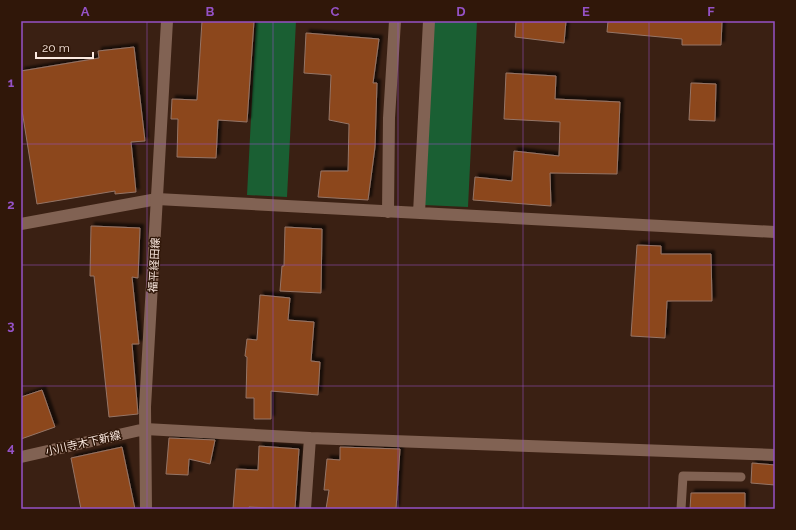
<svg xmlns="http://www.w3.org/2000/svg" width="796" height="530" font-family="Raleway,'Noto Sans JP',sans-serif">
	<style>
		.green { fill: #1a5f33 }
		.building { fill: #8c461d; stroke: #957566; filter: url(#shadow) }
		.lines { fill: none; stroke-linecap: round; stroke-linejoin: round }
		.lane { stroke: #816253; stroke-width: 9 }
		.street { stroke: #816253; stroke-width: 12 }
		.secondary { stroke: #816253; stroke-width: 12 }
		.grid { fill: none; stroke: #9552c6; stroke-width: 1; stroke-opacity: 0.55 }
		.labels { text-anchor: middle; stroke-width: 3; stroke-linejoin: round; paint-order: stroke }
		.street-label { font-size: 11px; fill: #fbe9e0; stroke: #301709 }
		.neatline { fill: none; stroke: #9552c6; stroke-width: 1.5 }
		.grid-label { font-size: 13px; text-anchor: middle; font-weight: bold; fill: #9552c6 }
	</style>
	<defs>
		<filter id="shadow"><feDropShadow dx="3.5" dy="-3.5" stdDeviation="1" flood-color="#0009"/></filter>
	</defs>
	<rect width="100%" height="100%" fill="#3a2013"/>
	<path class="green" d="M256,21H296L287,197L247,195Z
		M434,21H477L468,207L424,205Z"/>
	<path class="building" d="M202,21H254L247,122L218,120L216,158L177,157L178,119H171L172,99L197,100Z
		M516,21H566L564,43L515,37Z
		M608,21H722L721,45H682V39L607,32Z
		M306,33L379,39L373,83H377L375,147L368,200L318,197L321,171H348L349,124L329,120L331,75L304,73Z
		M134,47L145,141L131,142L136,192L115,194V191L37,204L21,104V71L99,58L98,51Z
		M506,73L556,76L555,99L620,102L617,174L550,173L551,206L473,200L475,177L512,181L514,151L559,156L560,122L504,119Z
		M691,83L716,84L715,121L689,120Z
		M91,226L140,228L138,278L132,277L139,344H132L138,414L109,417L94,276H90Z
		M285,227L322,229L321,293L280,291L282,266H284Z
		M637,245L661,246V254H711L712,301H667L665,338L631,336Z
		M260,295L290,298L288,320L314,322L311,361L320,362L318,395L271,391V419H254V398H246L247,357L245,356L247,339L257,340Z
		M42,390L55,427L21,439V397Z
		M169,438L215,440L210,464L189,459L188,475L166,474Z
		M259,446L299,449L295,509L249,507V509H233L236,469L258,470Z
		M122,447L135,509H81L71,458Z
		M340,447L400,449L396,509H326L329,490H324L327,459L340,460Z
		M752,463L775,465V485L751,483Z
		M691,493H745V509H690Z"/>
	<g class="lines">
		<path class="lane" d="M681,509L683,476L741,477"/>
		<path class="street" d="M388,212L389,118L395,21
			M419,213L429,21
			M21,224L157,199L775,232
			M145,429L310,438L775,455
			M305,509L310,438"/>
		<path class="secondary" d="M21,457L145,429
			M146,509L145,407L167,21"/>
	</g>
	<path class="grid" d="M147,21V509M273,21V509M398,21V509M523,21V509M649,21V509M21,144H775M21,265H775M21,386H775"/>
	<g class="labels">
		<g class="street-label">
			<text transform="translate(154 265) rotate(-87)" y="4">福平経田線</text>
			<text transform="translate(83 443) rotate(-13)" y="4">小川寺木下新線</text>
		</g>
	</g>
	<rect width="796" height="530" fill="none" stroke="#301709" stroke-width="44"/>
	<path d="M36 52v6h57v-6" fill="none" stroke="#fbe9e0" stroke-width="2"/>
	<text x="42" y="52" font-size="12" fill="#fbe9e0" stroke="#301709" stroke-width="3" paint-order="stroke">20 m</text>
	<rect x="22" y="22" width="752" height="486" class="neatline"/>
	<g class="grid-label">
		<text x="85" y="16">A</text>
		<text x="210" y="16">B</text>
		<text x="335" y="16">C</text>
		<text x="461" y="16">D</text>
		<text x="586" y="16">E</text>
		<text x="711" y="16">F</text>
		<text x="11" y="87">1</text>
		<text x="11" y="209">2</text>
		<text x="11" y="330">3</text>
		<text x="11" y="452">4</text>
	</g>
</svg>
